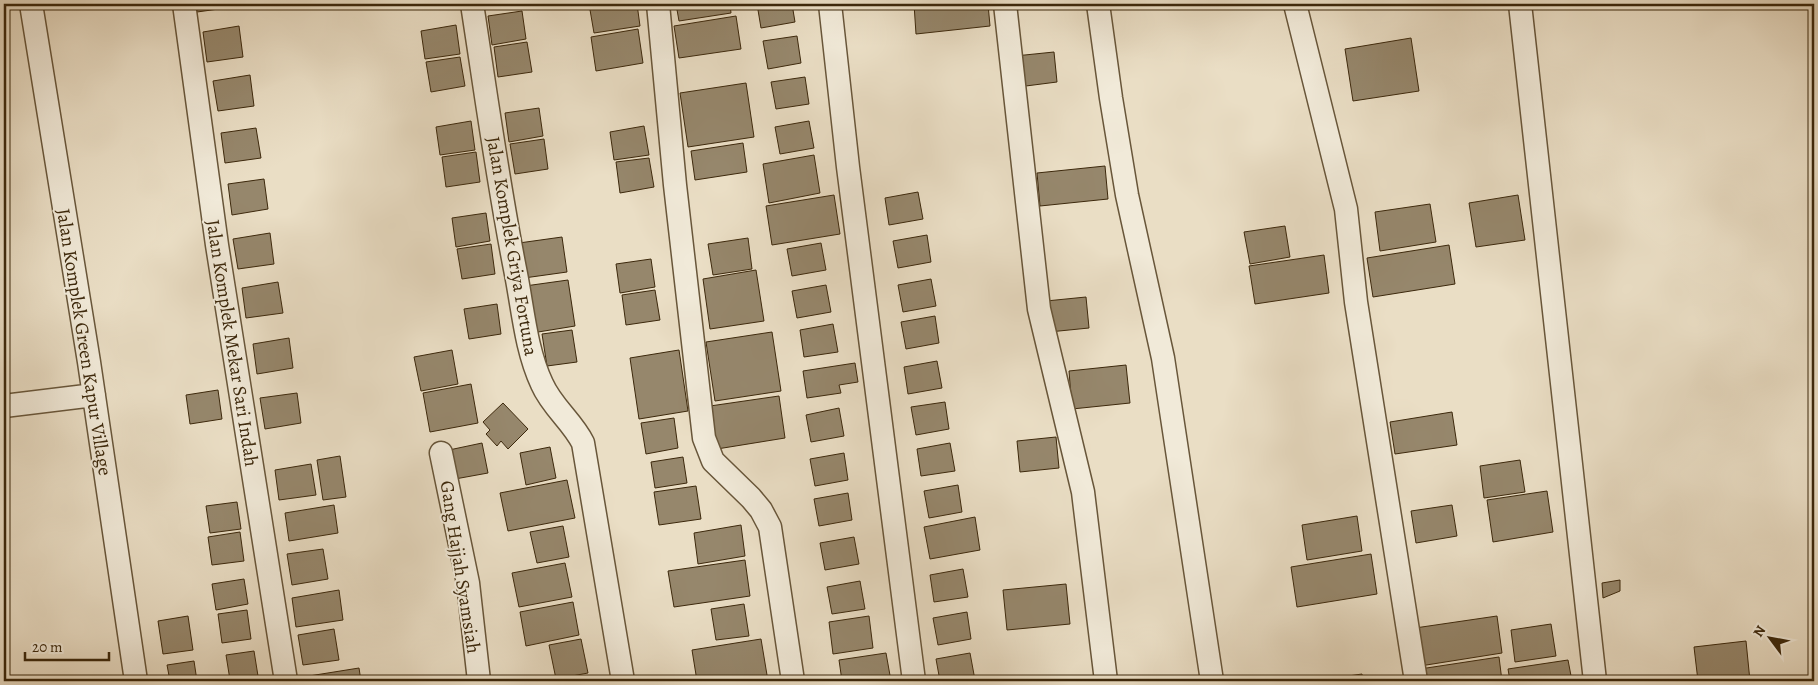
<svg xmlns="http://www.w3.org/2000/svg" width="1818" height="685" font-family="Alegreya,serif">
	<style>
		.building { fill: #96876c; stroke: #3c280c }
		.lines { fill: none; stroke-linecap: round; stroke-linejoin: round }
		.minor-casing { stroke: #68563a; stroke-width: 25 }
		.minor { stroke: #f1ead9; stroke-width: 22 }
		.labels { text-anchor: middle; stroke-width: 4; stroke-linejoin: round; paint-order: stroke }
		.street-label { font-size: 19px; fill: #3c280c; stroke: #f1ead9 }
	</style>
	<rect width="100%" height="100%" fill="#eadec5"/>
	<filter id="stains"><feTurbulence type="fractalNoise" baseFrequency=".004" numOctaves="4"/><feColorMatrix values="0 0 0 0 .2 0 0 0 0 .09 0 0 0 0 .02 0 0 0 .5 -.17"/></filter>
	<radialGradient id="worn" r=".72"><stop offset=".6" stop-color="#630" stop-opacity="0"/><stop offset="1" stop-color="#630" stop-opacity=".3"/></radialGradient>
	<path class="building" d="M196,4H233V7L197,12Z
		M589,4H637L640,26L594,33Z
		M676,4H730L731,13L679,21Z
		M757,4H792L795,22L761,28Z
		M914,4H988L990,26L916,34Z
		M522,11L526,39L492,45L488,16Z
		M736,16L741,49L679,58L674,26Z
		M456,25L460,54L425,59L421,31Z
		M239,26L243,57L207,62L203,32Z
		M638,29L643,63L596,71L591,37Z
		M797,36L801,63L768,69L763,41Z
		M1411,38L1419,91L1353,101L1345,49Z
		M527,42L532,72L498,77L494,47Z
		M1054,52L1057,82L1018,87L1015,56Z
		M460,57L465,86L431,92L426,62Z
		M250,75L254,106L218,111L213,81Z
		M805,77L809,104L776,109L771,82Z
		M746,83L754,137L688,147L680,93Z
		M539,108L543,136L509,142L505,113Z
		M471,121L475,150L440,155L436,127Z
		M809,121L814,148L780,154L775,127Z
		M644,126L649,155L614,160L610,132Z
		M256,128L261,158L225,163L221,133Z
		M544,139L548,169L515,174L510,144Z
		M743,143L747,172L695,180L691,151Z
		M476,152L480,182L446,187L442,157Z
		M814,155L820,193L769,203L763,164Z
		M649,158L654,187L620,193L616,162Z
		M1105,166L1108,199L1040,206L1037,173Z
		M264,179L268,209L232,215L228,184Z
		M918,192L923,219L889,225L885,198Z
		M834,195L840,234L772,245L766,206Z
		M1518,195L1525,240L1476,247L1469,203Z
		M1430,204L1436,242L1380,251L1375,212Z
		M486,213L490,241L456,247L452,218Z
		M1285,226L1290,257L1250,264L1244,232Z
		M270,233L274,264L238,269L233,239Z
		M927,235L931,262L898,268L893,241Z
		M562,237L567,272L524,278L519,243Z
		M748,238L752,269L713,275L708,244Z
		M821,243L826,270L792,276L787,249Z
		M491,244L495,274L462,279L457,249Z
		M1449,245L1455,284L1373,297L1367,258Z
		M1324,255L1329,293L1255,304L1249,266Z
		M651,259L655,287L620,293L616,264Z
		M756,270L764,321L710,329L703,279Z
		M931,279L936,306L903,312L898,285Z
		M568,280L575,326L532,333L525,286Z
		M278,282L283,313L246,318L242,288Z
		M826,285L831,312L797,318L792,291Z
		M655,290L660,320L626,325L622,295Z
		M1086,297L1089,328L1049,332L1046,301Z
		M497,304L501,334L469,339L464,309Z
		M935,316L939,343L906,349L901,322Z
		M833,324L838,352L804,357L800,330Z
		M572,330L577,362L547,366L542,334Z
		M772,332L781,391L715,401L706,342Z
		M289,338L293,368L257,374L253,344Z
		M452,350L458,384L421,391L414,357Z
		M679,350L688,411L639,419L630,358Z
		M937,361L942,388L908,394L904,367Z
		M855,363L858,382L839,385L841,393L807,398L803,371Z
		M1126,365L1130,403L1072,409L1069,371Z
		M471,384L478,423L430,432L423,393Z
		M218,390L222,419L190,424L186,395Z
		M297,393L301,423L265,429L260,398Z
		M779,396L785,438L717,449L710,406Z
		M945,402L949,429L916,435L911,407Z
		M503,403L528,429L508,449L501,441L497,446L486,434L490,430L483,422Z
		M839,408L844,436L811,442L806,415Z
		M1452,412L1457,445L1395,454L1390,422Z
		M674,418L678,448L646,454L641,423Z
		M1056,437L1059,468L1020,472L1017,441Z
		M482,443L488,473L455,479L449,450Z
		M950,443L955,471L921,476L917,449Z
		M550,447L556,478L526,485L520,453Z
		M844,453L848,480L815,486L810,459Z
		M340,456L346,497L323,500L317,460Z
		M683,457L687,483L655,488L651,462Z
		M1520,460L1525,492L1484,498L1480,466Z
		M311,464L316,495L279,500L275,470Z
		M567,480L575,518L508,531L500,493Z
		M958,485L962,512L929,518L924,491Z
		M696,486L701,519L659,525L654,492Z
		M1547,491L1553,532L1493,542L1487,500Z
		M848,493L852,520L819,526L814,499Z
		M237,502L241,529L210,533L206,506Z
		M334,505L338,533L289,541L285,513Z
		M1452,505L1457,536L1416,543L1411,511Z
		M1357,516L1362,551L1307,560L1302,525Z
		M975,517L980,550L930,559L924,527Z
		M741,525L745,556L698,564L694,533Z
		M563,526L569,557L537,563L530,532Z
		M240,532L244,561L212,565L208,537Z
		M854,537L859,564L825,570L820,543Z
		M323,549L328,579L292,585L287,554Z
		M1371,554L1377,594L1297,607L1291,567Z
		M745,560L750,596L674,607L668,571Z
		M565,563L572,597L519,607L512,573Z
		M963,569L968,597L934,602L930,575Z
		M244,579L248,604L216,610L212,584Z
		M1620,580V591L1603,598L1602,583Z
		M860,581L865,609L832,614L827,587Z
		M1066,584L1070,624L1007,630L1003,590Z
		M339,590L343,620L296,627L292,598Z
		M573,602L579,635L526,646L520,612Z
		M744,604L749,636L716,640L711,609Z
		M247,610L251,639L222,643L218,614Z
		M967,612L971,639L938,645L933,618Z
		M188,616L193,650L163,654L158,621Z
		M869,616L873,648L833,654L829,622Z
		M1497,616L1502,653L1420,666L1415,628Z
		M1551,624L1556,656L1515,662L1511,630Z
		M334,629L339,660L303,665L298,635Z
		M581,639L588,673L556,679L549,645Z
		M761,639L768,681H697L692,650Z
		M1746,641L1750,681H1698L1694,647Z
		M254,651L258,676L230,680L226,655Z
		M886,653L891,681H842L839,660Z
		M970,653L975,680L940,681L936,659Z
		M1499,657L1502,681H1422L1420,669Z
		M1568,660L1572,681H1510L1508,669Z
		M194,661L197,681H170L167,665Z
		M359,668L361,681H310L309,676Z
		M1362,674L1363,681H1314Z
		M1689,677V681H1657Z"/>
	<g class="lines">
		<defs>
			<path id="minor" d="M31,4L89,362L136,681
				M184,4L217,245L286,681
				M472,4C486,94 498,184 516,274C523,310 526,350 542,384C552,407 572,421 583,443L623,681
				M658,4L675,185L704,438L713,461L751,498L761,510L770,527L793,681
				M830,4L848,167L914,681
				M1005,4L1039,309L1083,492L1106,681
				M1098,4L1111,98L1127,195L1163,358L1212,681
				M1295,4L1346,209L1356,302L1416,681
				M1520,4L1595,681
				M4,406L94,395
				M441,453L468,583L479,681"/>
		</defs>
		<use href="#minor" class="minor-casing"/>
		<use href="#minor" class="minor"/>
	</g>
	<g class="labels">
		<g class="street-label">
			<text transform="translate(513 246) rotate(80)" y="7">Jalan Komplek Griya Fortuna</text>
			<text transform="translate(85 342) rotate(81)" y="7">Jalan Komplek Green Kapur Village</text>
			<text transform="translate(233 343) rotate(81)" y="7">Jalan Komplek Mekar Sari Indah</text>
			<text transform="translate(461 567) rotate(81)" y="7">Gang Hajjah Syamsiah</text>
		</g>
	</g>
	<rect width="1818" height="685" fill="none" stroke="#eadec5" stroke-width="20"/>
	<rect x="5" y="5" width="1808" height="675" fill="none" stroke="#3c280c" stroke-width="2.5"/>
	<rect x="10" y="10" width="1798" height="665" fill="none" stroke="#3c280c"/>
	<g transform="translate(1770 638) rotate(302)" stroke="#f1ead9" stroke-width="4" paint-order="stroke">
	<path d="M0-4L9 19L0 12L-9 19Z" fill="#3c280c"/>
	<text y="-8" font-size="14" font-weight="bold" text-anchor="middle" fill="#3c280c">N</text>
	</g>
	<path d="M25 652v8h84v-8" fill="none" stroke="#3c280c" stroke-width="2.5"/>
	<text x="32" y="652" font-size="15" fill="#3c280c" stroke="#f1ead9" stroke-width="4" paint-order="stroke">20 m</text>
	<rect width="100%" height="100%" filter="url(#stains)"/>
	<rect width="100%" height="100%" fill="url(#worn)"/>
</svg>
